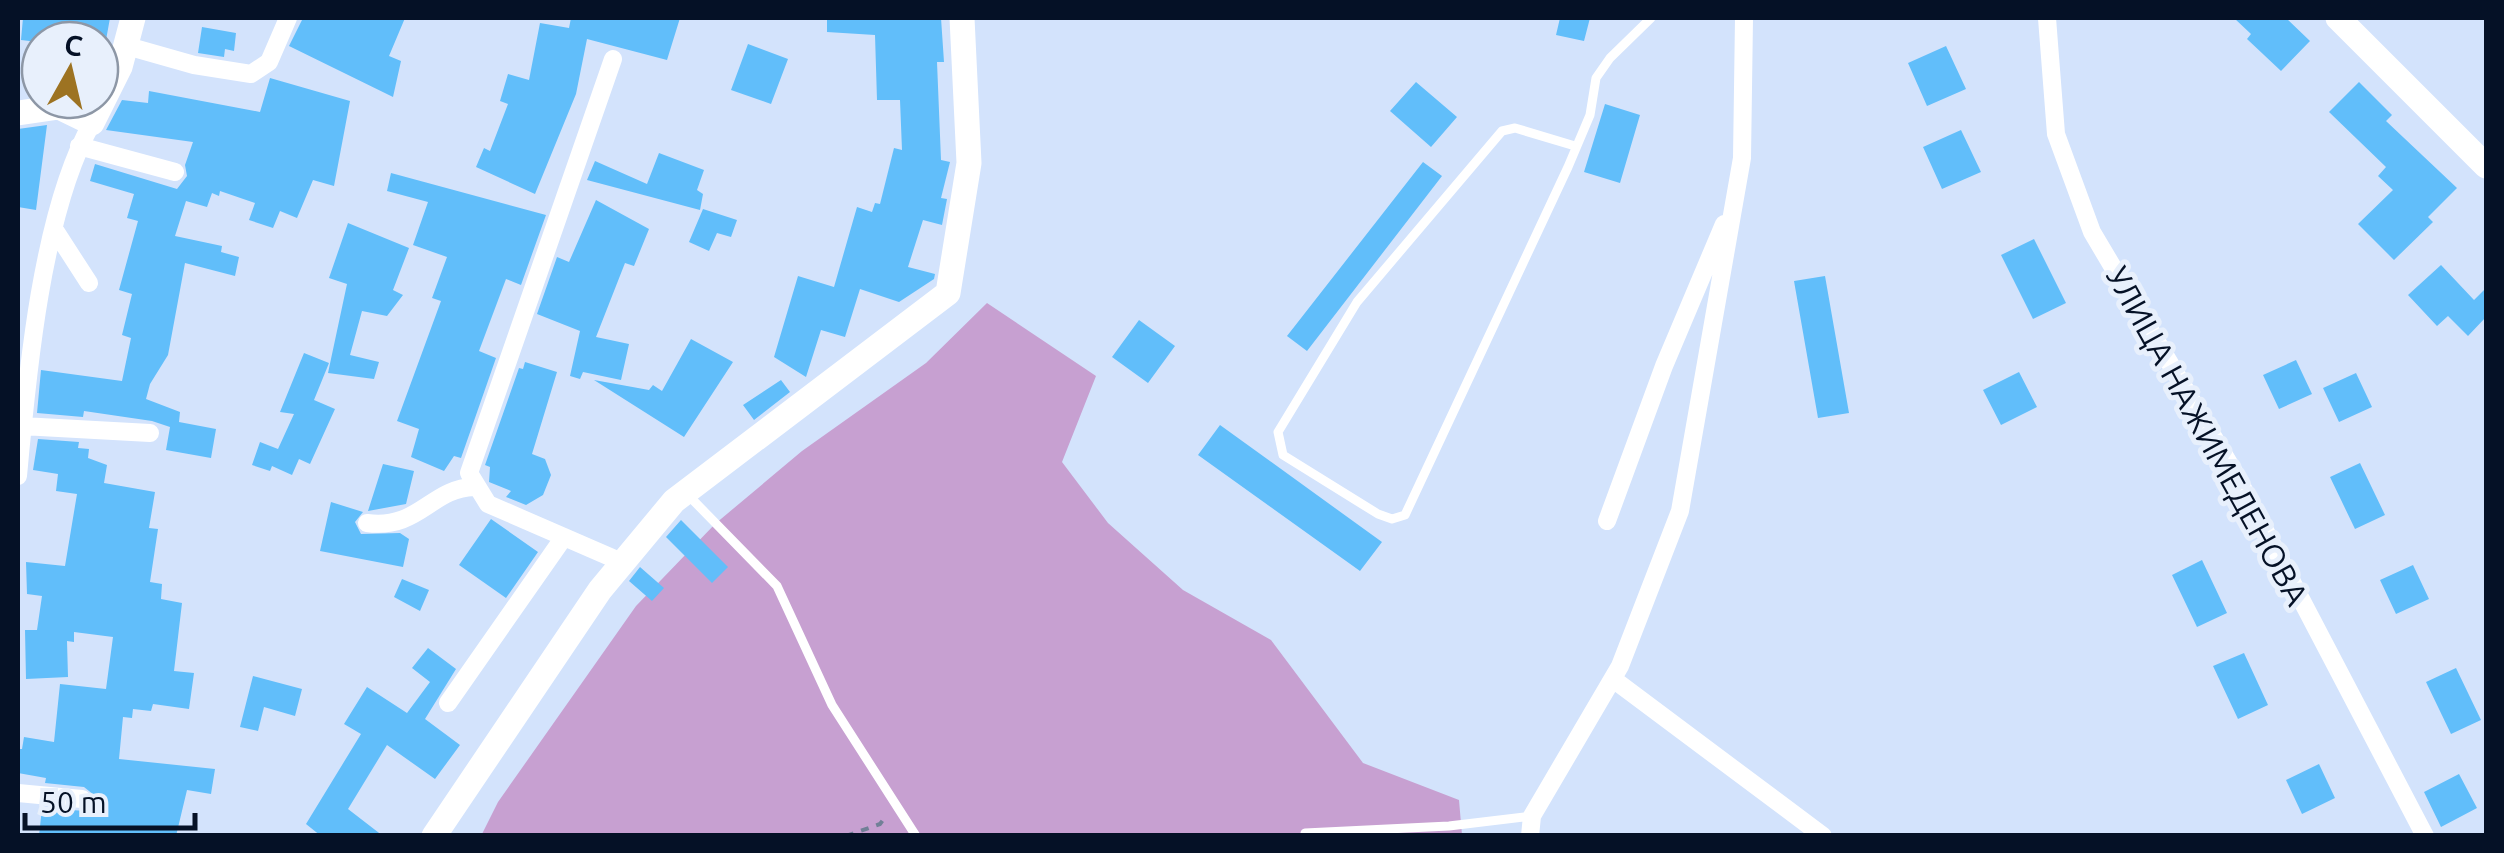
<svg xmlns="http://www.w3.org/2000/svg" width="2504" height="853" font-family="Ubuntu,sans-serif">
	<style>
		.green { fill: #c7a0d1 }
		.building { fill: #61befa }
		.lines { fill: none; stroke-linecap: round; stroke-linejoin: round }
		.path { stroke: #718097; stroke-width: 4; stroke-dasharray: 8 8; stroke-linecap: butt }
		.lane { stroke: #fff; stroke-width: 9 }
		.street { stroke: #fff; stroke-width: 18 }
		.secondary { stroke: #fff; stroke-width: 25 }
		.labels { text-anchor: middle; stroke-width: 10; stroke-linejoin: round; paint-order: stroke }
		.street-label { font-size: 32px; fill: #051126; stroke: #e8f0fc }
	</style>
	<rect width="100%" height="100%" fill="#d3e3fc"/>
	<path class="green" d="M987,303L1096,376L1062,462L1108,523L1183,590L1271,640L1363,763L1459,800L1462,835L481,836L498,802L636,606L715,524L802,451L926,363Z"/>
	<path class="building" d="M23,18H110L106,40L38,42L21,40Z
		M303,18H405L389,56L401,61L393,97L289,46Z
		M571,18H680L667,60L587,39L576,94L535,194L476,167L484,148L490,151L508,104L500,101L508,74L529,80L540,23L569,28Z
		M827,18H941L944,62H937L941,160L950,162L941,198L947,199L942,225L923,220L908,267L935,274L934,279L899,302L860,289L845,337L821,330L806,377L774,357L798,276L834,287L857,207L872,212L875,203L880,204L894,148L902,150L900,100H877L875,35L827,32Z
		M1560,18H1590L1584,41L1556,35Z
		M2234,18H2286L2310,41L2281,71L2247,39L2251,34Z
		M202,27L236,33L234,51L225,49L224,57L198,53Z
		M748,44L788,59L771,104L731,90Z
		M1946,46L1966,89L1927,106L1908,63Z
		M270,78L350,101L334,186L313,180L297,218L280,211L273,228L249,220L255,203L220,191L219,196L212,193L207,207L186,201L175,236L222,246L221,252L239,257L235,276L185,263L168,355L150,384L146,399L180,412L179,422L216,429L211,458L166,450L170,427L152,421L84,411L83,417L37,413L41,370L122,381L131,338L122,335L132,294L119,290L138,221L127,218L134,194L90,181L95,164L177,189L187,176L185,165L193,142L106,130L122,100L148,103L149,91L260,112Z
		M1416,82L1457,117L1431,147L1390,111Z
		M2359,82L2392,115L2386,121L2457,188L2428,217L2433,222L2394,260L2358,224L2393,190L2378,176L2386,167L2329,112Z
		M1605,104L1640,115L1620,183L1584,172Z
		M47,125L36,210L18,207V129Z
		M1961,130L1981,172L1942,189L1923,147Z
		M659,153L704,170L697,190L703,194L700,210L587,180L595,161L647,184Z
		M1423,162L1442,176L1307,351L1287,336Z
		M391,173L546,215L521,285L506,279L479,351L496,358L461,458L454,456L444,471L411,457L419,429L397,421L441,301L432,298L447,257L413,245L428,202L387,191Z
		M596,200L649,229L634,266L625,263L596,337L629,344L621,380L583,372L580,379L570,376L580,331L537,314L557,257L569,262Z
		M703,209L737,220L731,237L717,233L709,251L689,242Z
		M348,223L409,248L393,290L403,295L387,316L362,311L350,355L379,362L374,379L328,373L347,284L329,278Z
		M2034,239L2066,303L2033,319L2001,255Z
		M2441,265L2474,300L2486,288V317L2468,336L2448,316L2437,326L2408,295Z
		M1825,276L1849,413L1818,418L1794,281Z
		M1139,320L1175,346L1148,383L1112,357Z
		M691,339L733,362L684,437L594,380L649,390L653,385L662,391Z
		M304,353L329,363L314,400L335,409L310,464L299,459L292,475L272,466L270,471L252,465L260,442L278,449L294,414L280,412Z
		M2296,360L2312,394L2279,409L2263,375Z
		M525,362L557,372L532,454L545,459L551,475L543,495L526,505L506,497L511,491L489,482L490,467L485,465L519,368L523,369Z
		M2019,372L2037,407L2001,425L1983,390Z
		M2356,373L2372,407L2339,422L2323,388Z
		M781,380L790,392L754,420L743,405Z
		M1220,425L1382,542L1360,571L1198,455Z
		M38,439L79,442L78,448L89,449L88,458L107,465L104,483L155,492L149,528L158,529L150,582L162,584L161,599L182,603L174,671L194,673L189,709L153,704L151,711L133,709L132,718L123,717L119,759L215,769L211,794L187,790L176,836H39L42,808L86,811L93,805L94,795L84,787L45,783L46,778L18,773V749H22L24,737L54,742L60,684L106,689L113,637L74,632V642L67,641L68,677L26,679L25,630H37L42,596L27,594L26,562L65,566L77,494L56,491L58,474L33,470Z
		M2360,463L2385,515L2355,529L2330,477Z
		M383,464L414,471L406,504L368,511Z
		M331,502L363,512L355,522L361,534L400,533L409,539L403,567L320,551Z
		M491,519L538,552L506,598L459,565Z
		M681,520L728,567L712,583L666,537Z
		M2202,560L2227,613L2197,627L2172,575Z
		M2413,565L2429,599L2396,614L2380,580Z
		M640,567L664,588L652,601L629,581Z
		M402,579L429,590L420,611L394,597Z
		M428,648L456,669L425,719L460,745L435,779L387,745L348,809L383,836H321L306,824L361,734L344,724L367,687L407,713L430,682L412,668Z
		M2244,653L2268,705L2238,719L2213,666Z
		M2456,668L2481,720L2451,734L2426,682Z
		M253,676L302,689L295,716L264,707L258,731L240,727Z
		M2319,764L2335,798L2302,814L2286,780Z
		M2459,774L2477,808L2441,827L2424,792Z"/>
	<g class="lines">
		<path class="path" d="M846,836L880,824L886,816"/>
		<path class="lane" d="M1575,146L1515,128L1502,131L1357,302L1278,432L1283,455L1378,514L1392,519L1405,515L1568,167L1590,115L1596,78L1610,58L1651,18
			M688,495L777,586L832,705L916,836
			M1305,833L1449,826L1532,816"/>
		<path class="street" d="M2047,18L2056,134L2092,232L2236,475L2425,836
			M127,46L194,65L251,74L269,62L288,18
			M613,59L469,473L488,504L624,563
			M79,146L175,172
			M56,232L89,283
			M22,426L150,433
			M18,476C27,375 42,211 92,123
			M1607,521L1664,366L1724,224
			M367,523C419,530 431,488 474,487
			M1613,679L1823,836
			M448,703L564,537
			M18,793L82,799
			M1530,836L1532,816L1620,666L1680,511L1742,158L1744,18"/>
		<path class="secondary" d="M2338,18L2486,166
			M18,113L59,107L92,123L120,67L133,18
			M434,836L600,590L674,501L948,293L969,163L962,18"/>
	</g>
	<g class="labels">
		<g class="street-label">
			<text transform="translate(2207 436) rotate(61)" y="11">УЛИЦА НАЖИМЕДЕНОВА</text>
		</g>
	</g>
	<rect width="2504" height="853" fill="none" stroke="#051126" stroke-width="40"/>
	<g transform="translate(70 70) rotate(8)"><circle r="48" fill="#e8f0fc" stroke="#8d97a6" stroke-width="2.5"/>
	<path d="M0-8L18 38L0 25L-18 38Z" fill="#9d7322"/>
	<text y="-15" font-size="28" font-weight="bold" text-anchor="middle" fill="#051126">С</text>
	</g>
	<path d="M25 813v15h170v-15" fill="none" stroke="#051126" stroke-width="5"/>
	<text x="40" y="813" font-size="30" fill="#051126" stroke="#e8f0fc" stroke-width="8" paint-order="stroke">50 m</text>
</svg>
